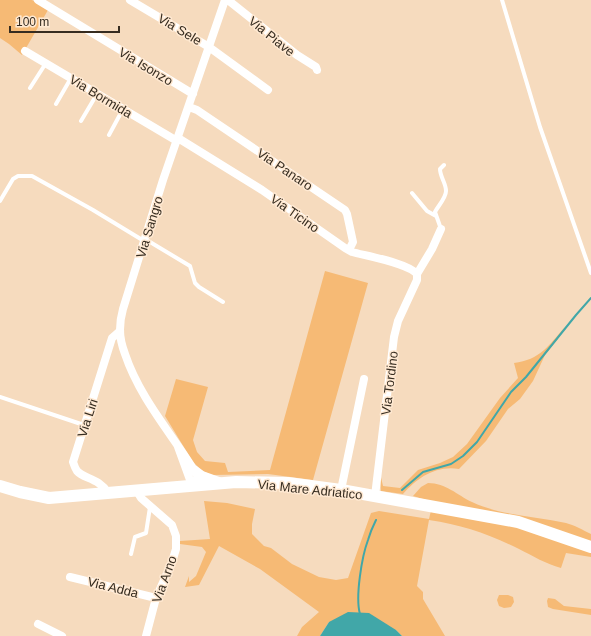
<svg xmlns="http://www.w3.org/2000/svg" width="591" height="636" font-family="Arial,sans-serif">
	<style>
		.green { fill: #f6ba75 }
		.water { fill: #41a7a8 }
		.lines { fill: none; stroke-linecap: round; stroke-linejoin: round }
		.stream { stroke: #41a7a8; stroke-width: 2 }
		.service { stroke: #fff; stroke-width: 4 }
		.minor { stroke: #fff; stroke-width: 8 }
		.secondary { stroke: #fff; stroke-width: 12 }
		.labels { text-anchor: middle; stroke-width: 3; stroke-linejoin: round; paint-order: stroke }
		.street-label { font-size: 13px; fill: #362c20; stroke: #ffe9d2 }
	</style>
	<rect width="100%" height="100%" fill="#f6dbbe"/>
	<path class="green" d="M0,0H32L48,10L22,55L9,44L0,38Z
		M325,271L368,283L313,480L268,474L212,475L201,470L193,462L165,416L176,379L208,387L193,440L197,452L205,461L225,463L228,472L270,470Z
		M565,327L557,340L545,355L533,381L520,399L508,409L486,441L459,469C436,465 417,478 403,494L381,491L380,473L383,486L400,488L418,470L440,463L453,457L467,444L500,398L518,378L514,363C540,360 549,345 565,327Z
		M428,483C446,483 457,495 472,502C502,516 535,516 566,523C574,525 583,530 591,534V557L566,553L561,568C546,564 533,556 519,549C489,534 462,525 429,520L417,586L423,592V599L445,636H402L396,630L329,622L320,636H297L302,627L319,612L260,569L219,546L199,585L185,587L189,576V582L196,576L206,552L202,547L180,544V541L210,539L204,501L227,503L255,509L252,524V534L264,546L271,548L292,564L319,577L336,580L348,578L371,513L379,511L429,519L433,502L413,496L421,487Z
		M499,595H508L513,597L514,602L511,607L504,608L499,606L497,600Z
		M548,598L555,599L564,606L591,609V615L553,609L548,607L547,601Z"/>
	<path class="water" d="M348,612L369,613L396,630L402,636H320L329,622Z"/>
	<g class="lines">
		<path class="stream" d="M402,490L423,472L451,464L463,456L477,442L511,392L526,377L576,315L591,298
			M360,614C355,597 362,556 368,540C370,533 373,526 376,520"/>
		<path class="service" d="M502,0L540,127L591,273
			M30,88L46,63
			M56,104L71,78
			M81,121L97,94
			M109,135L123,109
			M412,193L427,211L436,216
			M0,201L13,179L18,176H32L93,210L144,241
			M441,229L435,212C438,206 446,198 446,191C446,183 440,177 440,169L444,165
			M145,239L190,266L195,283L199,287L223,302
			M0,397L84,425
			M131,554L135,537L146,533L150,507"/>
		<path class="minor" d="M38,0L193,94
			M130,0L209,47L268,90
			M228,0L297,55L316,67L317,70
			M25,51L177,141
			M189,107L197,110L345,210L347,214L353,242L349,250
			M178,138L262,190L345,248L352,252C367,256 408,263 417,274
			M417,274L432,249L441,229
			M178,447L190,480L198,485L197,475C173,435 140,399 125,354C122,346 120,338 120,330C120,323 121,316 123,309L163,180L225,0
			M194,469L202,475L219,481
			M136,490L141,498L172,525L176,536V549L172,562L156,598L146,636
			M341,490L364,379
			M108,493C99,478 84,479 77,471C75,468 74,465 73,462L112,338L120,331
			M375,496L394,337L398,321L417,280V274
			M70,577L156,598
			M38,624L62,636"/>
		<path class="secondary" d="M0,486L20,492L49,498L236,482L288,483L341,490L518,522L591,547"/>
	</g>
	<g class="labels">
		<g class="street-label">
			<text transform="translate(180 29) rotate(31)" y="5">Via Sele</text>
			<text transform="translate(272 36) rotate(39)" y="5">Via Piave</text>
			<text transform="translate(146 66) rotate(31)" y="5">Via Isonzo</text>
			<text transform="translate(101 96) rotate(31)" y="5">Via Bormida</text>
			<text transform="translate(285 169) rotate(34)" y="5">Via Panaro</text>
			<text transform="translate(295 213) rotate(35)" y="5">Via Ticino</text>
			<text transform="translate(149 227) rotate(-73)" y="5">Via Sangro</text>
			<text transform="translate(389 383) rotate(-83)" y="5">Via Tordino</text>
			<text transform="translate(87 418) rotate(-72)" y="5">Via Liri</text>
			<text transform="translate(310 489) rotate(6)" y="5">Via Mare Adriatico</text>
			<text transform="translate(164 579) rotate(-70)" y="5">Via Arno</text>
			<text transform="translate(113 587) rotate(14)" y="5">Via Adda</text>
		</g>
	</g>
	<path d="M10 26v6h109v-6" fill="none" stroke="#362c20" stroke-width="2"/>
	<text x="16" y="26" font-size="12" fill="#362c20" stroke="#ffe9d2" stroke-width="3" paint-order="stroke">100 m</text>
</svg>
